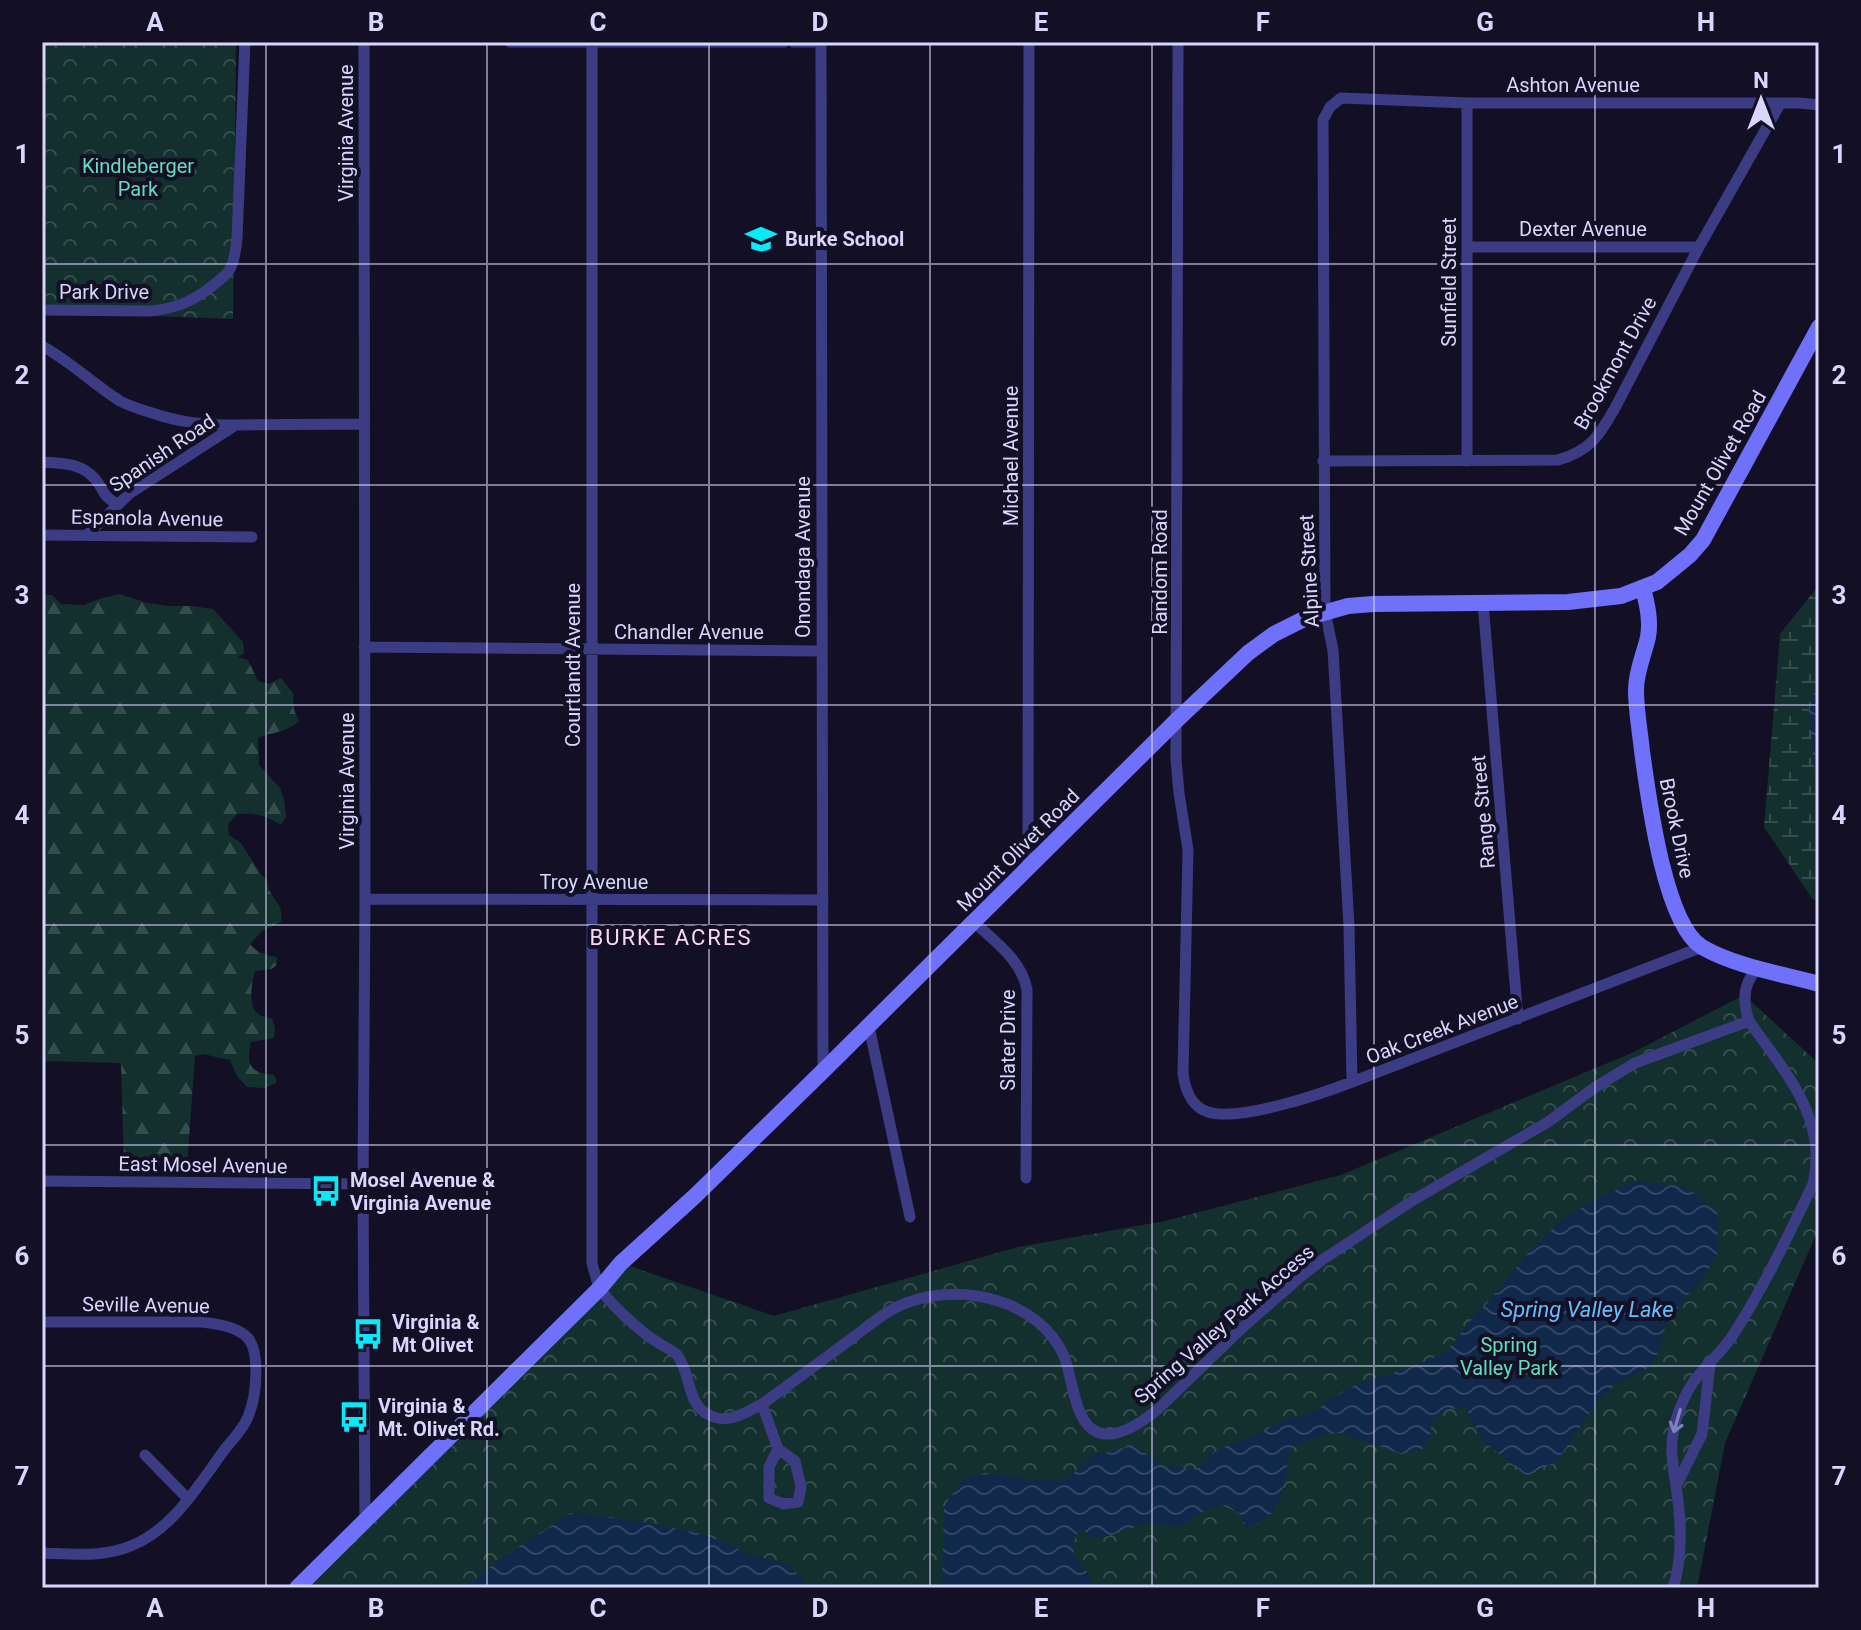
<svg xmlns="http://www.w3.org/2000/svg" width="1861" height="1630" font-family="Roboto,sans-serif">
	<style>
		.forest { fill: url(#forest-firs) }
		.wetland { fill: url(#wetland-marsh) }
		.park { fill: url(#park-crowns) }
		.water { fill: url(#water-waves) }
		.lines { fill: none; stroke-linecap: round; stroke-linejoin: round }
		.street { stroke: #3c3c84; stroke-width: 11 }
		.secondary { stroke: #7071fb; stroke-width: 16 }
		.oneway { stroke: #8381bb }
		.grid { fill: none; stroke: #d9d6fe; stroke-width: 2; stroke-opacity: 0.55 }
		.labels { text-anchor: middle; stroke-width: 8; stroke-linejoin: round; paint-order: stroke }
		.street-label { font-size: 20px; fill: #d9d6fe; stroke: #131026 }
		.park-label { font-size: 20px; fill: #63ddba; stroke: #131026 }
		.poi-label { font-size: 20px; font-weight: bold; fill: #d9d6fe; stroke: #131026; text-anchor: start }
		.neighbourhood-label { font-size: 22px; letter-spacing: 2px; fill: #fed8f2; stroke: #131026 }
		.water-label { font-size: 22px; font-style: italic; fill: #67bcfb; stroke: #131026 }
		.neatline { fill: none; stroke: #d9d6fe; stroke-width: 3 }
		.grid-label { font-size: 26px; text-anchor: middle; font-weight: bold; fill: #d9d6fe }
	</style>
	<defs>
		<pattern id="forest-firs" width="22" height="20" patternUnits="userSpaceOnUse" patternTransform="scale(2)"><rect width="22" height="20" fill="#13302e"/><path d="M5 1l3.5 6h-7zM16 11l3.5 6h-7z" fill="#354d4d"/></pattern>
		<pattern id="wetland-marsh" width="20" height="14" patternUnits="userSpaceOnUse" patternTransform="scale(2)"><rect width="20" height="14" fill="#13302e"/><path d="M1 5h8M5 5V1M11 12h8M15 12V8" fill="none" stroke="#354d4d"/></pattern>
		<pattern id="park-crowns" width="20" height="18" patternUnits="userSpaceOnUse" patternTransform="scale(2)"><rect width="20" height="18" fill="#13302e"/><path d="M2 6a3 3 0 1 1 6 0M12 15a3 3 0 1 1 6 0" fill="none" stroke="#354d4d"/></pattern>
		<pattern id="water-waves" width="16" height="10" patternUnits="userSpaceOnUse" patternTransform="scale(2)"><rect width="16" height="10" fill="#10284a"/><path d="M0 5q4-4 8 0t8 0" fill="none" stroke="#324665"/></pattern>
	</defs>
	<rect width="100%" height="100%" fill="#131026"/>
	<path class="forest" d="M119,594L147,603L169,606H192L213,609L243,642L244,653L238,657L248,660L258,681L269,684L281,678L293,693L294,710L299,721C287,732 273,732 258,738L259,765L280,788L284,800L286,816L281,825C266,816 255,812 237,814L228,824L229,835L240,842L261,874L267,880C268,899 285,902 281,922L262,931L250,944C257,953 266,955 277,957V965L271,969L255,971C252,983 247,1004 258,1014C262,1017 268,1017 272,1019L275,1028L274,1038L251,1042C246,1065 250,1073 274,1075L277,1082L265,1088L247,1087L237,1076L230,1060L203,1054L195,1056L187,1166L124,1165L121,1063L45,1061L42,1080V595H52L61,604L84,605L99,599Z"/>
	<path class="wetland" d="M1819,585V900H1813L1764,827L1780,634Z"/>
	<path class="park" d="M42,42H236L233,319L42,312Z
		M1744,995L1816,1061L1819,1080V1228L1725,1443L1697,1588H297L621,1263L774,1316L1018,1247L1165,1221L1341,1175L1634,1052Z"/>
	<path class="water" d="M1819,673V777L1814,766L1809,711Z
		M1636,1181L1686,1187L1717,1212L1718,1251L1707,1272L1683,1301L1665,1327L1659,1351L1648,1368L1616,1384L1596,1403L1557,1461L1527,1476L1483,1441L1466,1408L1446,1409L1432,1423L1430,1437L1421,1451L1401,1454L1341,1433L1325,1434L1289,1448L1286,1478L1274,1512L1247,1529L1240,1514L1222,1505L1199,1513L1185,1525L1145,1524L1102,1538L1092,1537L1085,1531L1079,1530C1061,1564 1091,1561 1093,1588H942L944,1507L963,1478L987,1473L1027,1479H1067L1096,1453H1105L1134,1445L1163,1466L1196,1470L1216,1450L1257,1435L1280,1422L1315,1412L1331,1398L1357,1384L1417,1365L1446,1352L1471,1320L1490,1300L1528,1253L1560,1221L1597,1198Z
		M571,1513L644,1522L706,1535L749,1554L787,1564L804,1580L809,1588H465L500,1559Z"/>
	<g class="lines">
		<path class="street" d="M364,42L365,899L363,1184L365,1521
			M510,42H784
			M592,42V1263C594,1271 596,1279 599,1286C607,1302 642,1333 657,1342C664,1347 673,1350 678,1356C691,1374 687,1405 709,1415C728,1425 745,1413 762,1404C793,1382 824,1359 855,1336C871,1324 887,1310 906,1303C960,1282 1039,1299 1064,1356C1072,1376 1074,1416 1092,1429C1112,1444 1141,1423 1157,1410L1243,1327L1299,1278L1322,1260L1415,1199L1548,1122L1594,1088L1635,1063L1749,1021
			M793,42H821
			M821,42L823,1071
			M1178,42L1176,760L1179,793L1188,850L1183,1073C1185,1089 1190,1106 1208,1112C1239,1122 1321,1094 1352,1082L1702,947
			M1467,103V461
			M1468,247H1699
			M42,310L149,311C174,309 192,302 212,286C218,281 226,276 230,269C235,260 236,248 237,238L245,42
			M42,346C70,361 93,384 120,401C129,406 139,409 149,412C181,423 203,425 236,425
			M1323,461L1558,460C1590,451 1599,436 1615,408L1699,247L1780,104
			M42,462C63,463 82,463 96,480C106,493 101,494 117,504
			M42,535L252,537
			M87,535L129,494L236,425L364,424
			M1483,603L1518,1019
			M364,647L821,651
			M1028,868L1029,42
			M365,899L823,900
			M974,922C995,942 1022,960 1027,990L1026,1178
			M869,1027L910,1217
			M1352,1082L1349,926L1333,650L1325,612L1323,120L1330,107L1341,98L1467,103H1800L1819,105
			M42,1181L363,1184
			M42,1322H201C217,1324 235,1326 247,1337C261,1351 256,1397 249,1414C245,1427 233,1439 225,1449C199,1484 174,1528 133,1545C104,1558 72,1554 42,1553
			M762,1404L778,1449L795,1461L801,1487L798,1502L783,1504L769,1498V1467L778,1449
			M145,1455L188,1499
			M1676,1486L1702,1434L1710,1364
			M1673,1588C1683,1557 1681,1518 1676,1486C1672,1461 1669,1444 1676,1420C1680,1407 1686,1392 1694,1381C1706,1365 1722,1352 1733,1335C1764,1287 1788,1236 1813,1184C1829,1119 1784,1071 1749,1021C1742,1001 1743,982 1759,967"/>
		<path class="secondary" d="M1643,588C1647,604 1651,620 1648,637C1644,655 1636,671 1636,690C1636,710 1640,731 1642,751C1648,794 1664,924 1702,947C1734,966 1783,974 1819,984
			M297,1588L600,1288L621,1263L695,1196L823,1071L1178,719L1248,653L1274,634L1306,618L1348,606L1373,604L1568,602L1621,596L1657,582L1690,555L1703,540L1819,327"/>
	</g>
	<defs><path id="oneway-shaft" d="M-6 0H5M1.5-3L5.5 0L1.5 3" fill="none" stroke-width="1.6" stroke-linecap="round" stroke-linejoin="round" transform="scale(2)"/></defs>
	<use class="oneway" href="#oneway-shaft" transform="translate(1677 1421) rotate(106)"/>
	<path class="grid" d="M266,42V1588M487,42V1588M709,42V1588M930,42V1588M1152,42V1588M1374,42V1588M1595,42V1588M42,264H1819M42,485H1819M42,705H1819M42,925H1819M42,1145H1819M42,1366H1819"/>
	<defs>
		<symbol id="school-bare" viewBox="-9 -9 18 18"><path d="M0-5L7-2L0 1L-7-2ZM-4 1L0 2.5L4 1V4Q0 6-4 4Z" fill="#07eaf9" stroke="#131026" stroke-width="2.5" paint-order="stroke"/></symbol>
		<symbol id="bus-bare" viewBox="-9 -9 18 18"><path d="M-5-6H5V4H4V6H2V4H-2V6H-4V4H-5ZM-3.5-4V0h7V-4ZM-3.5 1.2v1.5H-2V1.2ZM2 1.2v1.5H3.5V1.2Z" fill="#07eaf9" stroke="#131026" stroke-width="2.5" paint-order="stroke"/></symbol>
	</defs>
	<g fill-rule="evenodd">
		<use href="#school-bare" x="739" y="217" width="44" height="44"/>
		<use href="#bus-bare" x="304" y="1169" width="44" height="44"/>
		<use href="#bus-bare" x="346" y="1312" width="44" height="44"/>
		<use href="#bus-bare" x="332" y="1395" width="44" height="44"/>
	</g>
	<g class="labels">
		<g class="street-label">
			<text x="1573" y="92">Ashton Avenue</text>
			<text transform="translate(346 133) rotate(-90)" y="7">Virginia Avenue</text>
			<text x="1583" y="236">Dexter Avenue</text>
			<text transform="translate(1449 282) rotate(-90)" y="7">Sunfield Street</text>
			<text x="104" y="299">Park Drive</text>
			<text transform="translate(1615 363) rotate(-61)" y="7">Brookmont Drive</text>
			<text transform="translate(162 453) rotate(-34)" y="7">Spanish Road</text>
			<text transform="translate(1011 456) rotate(-90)" y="7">Michael Avenue</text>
			<text transform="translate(1720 463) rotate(-60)" y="7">Mount Olivet Road</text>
			<text transform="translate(147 518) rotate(1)" y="7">Espanola Avenue</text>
			<text transform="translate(803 557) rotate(-90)" y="7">Onondaga Avenue</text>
			<text transform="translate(1309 571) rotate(-93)" y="7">Alpine Street</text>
			<text transform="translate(1160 572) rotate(-90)" y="7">Random Road</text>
			<text x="689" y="639">Chandler Avenue</text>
			<text transform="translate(573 665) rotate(-90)" y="7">Courtlandt Avenue</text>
			<text transform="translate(347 781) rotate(-90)" y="7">Virginia Avenue</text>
			<text transform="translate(1483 812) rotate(-95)" y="7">Range Street</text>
			<text transform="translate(1677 828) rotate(78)" y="7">Brook Drive</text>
			<text transform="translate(1018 850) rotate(-45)" y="7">Mount Olivet Road</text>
			<text x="594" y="889">Troy Avenue</text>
			<text transform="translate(1442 1029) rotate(-21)" y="7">Oak Creek Avenue</text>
			<text transform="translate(1008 1040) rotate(-90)" y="7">Slater Drive</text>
			<text transform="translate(203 1165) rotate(1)" y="7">East Mosel Avenue</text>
			<text transform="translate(146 1305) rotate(1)" y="7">Seville Avenue</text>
			<text transform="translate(1224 1324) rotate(-41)" y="7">Spring Valley Park Access</text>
		</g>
		<g class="park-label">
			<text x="138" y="173">Kindleberger<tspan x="138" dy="23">Park</tspan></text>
			<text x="1509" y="1352">Spring<tspan x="1509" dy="23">Valley Park</tspan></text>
		</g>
		<g class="poi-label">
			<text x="785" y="246">Burke School</text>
			<text x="350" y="1187">Mosel Avenue &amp;<tspan x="350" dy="23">Virginia Avenue</tspan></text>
			<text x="392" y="1329">Virginia &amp;<tspan x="392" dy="23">Mt Olivet</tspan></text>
			<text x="378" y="1413">Virginia &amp;<tspan x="378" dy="23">Mt. Olivet Rd.</tspan></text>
		</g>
		<g class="neighbourhood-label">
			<text x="671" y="945">BURKE ACRES</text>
		</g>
		<g class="water-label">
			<text x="1587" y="1317">Spring Valley Lake</text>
		</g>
	</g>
	<rect width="1861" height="1630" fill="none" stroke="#131026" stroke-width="88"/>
	<g transform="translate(1761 100)" stroke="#131026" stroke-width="6" paint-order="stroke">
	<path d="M0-6L14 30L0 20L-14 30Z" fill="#d9d6fe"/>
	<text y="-12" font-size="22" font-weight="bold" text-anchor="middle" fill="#d9d6fe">N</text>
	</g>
	<rect x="44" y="44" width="1773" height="1542" class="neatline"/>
	<g class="grid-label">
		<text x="155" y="31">A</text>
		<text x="376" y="31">B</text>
		<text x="598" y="31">C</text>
		<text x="820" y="31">D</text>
		<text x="1041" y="31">E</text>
		<text x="1263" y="31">F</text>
		<text x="1485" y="31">G</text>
		<text x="1706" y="31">H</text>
		<text x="22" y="163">1</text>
		<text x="1839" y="163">1</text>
		<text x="22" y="384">2</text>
		<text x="1839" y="384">2</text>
		<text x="22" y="604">3</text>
		<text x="1839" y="604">3</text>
		<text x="22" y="824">4</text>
		<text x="1839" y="824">4</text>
		<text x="22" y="1044">5</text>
		<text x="1839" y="1044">5</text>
		<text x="22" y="1265">6</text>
		<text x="1839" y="1265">6</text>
		<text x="22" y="1485">7</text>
		<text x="1839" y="1485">7</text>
		<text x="155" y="1617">A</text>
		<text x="376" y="1617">B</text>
		<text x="598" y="1617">C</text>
		<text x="820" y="1617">D</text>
		<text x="1041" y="1617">E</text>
		<text x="1263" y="1617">F</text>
		<text x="1485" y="1617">G</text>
		<text x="1706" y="1617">H</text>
	</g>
</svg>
